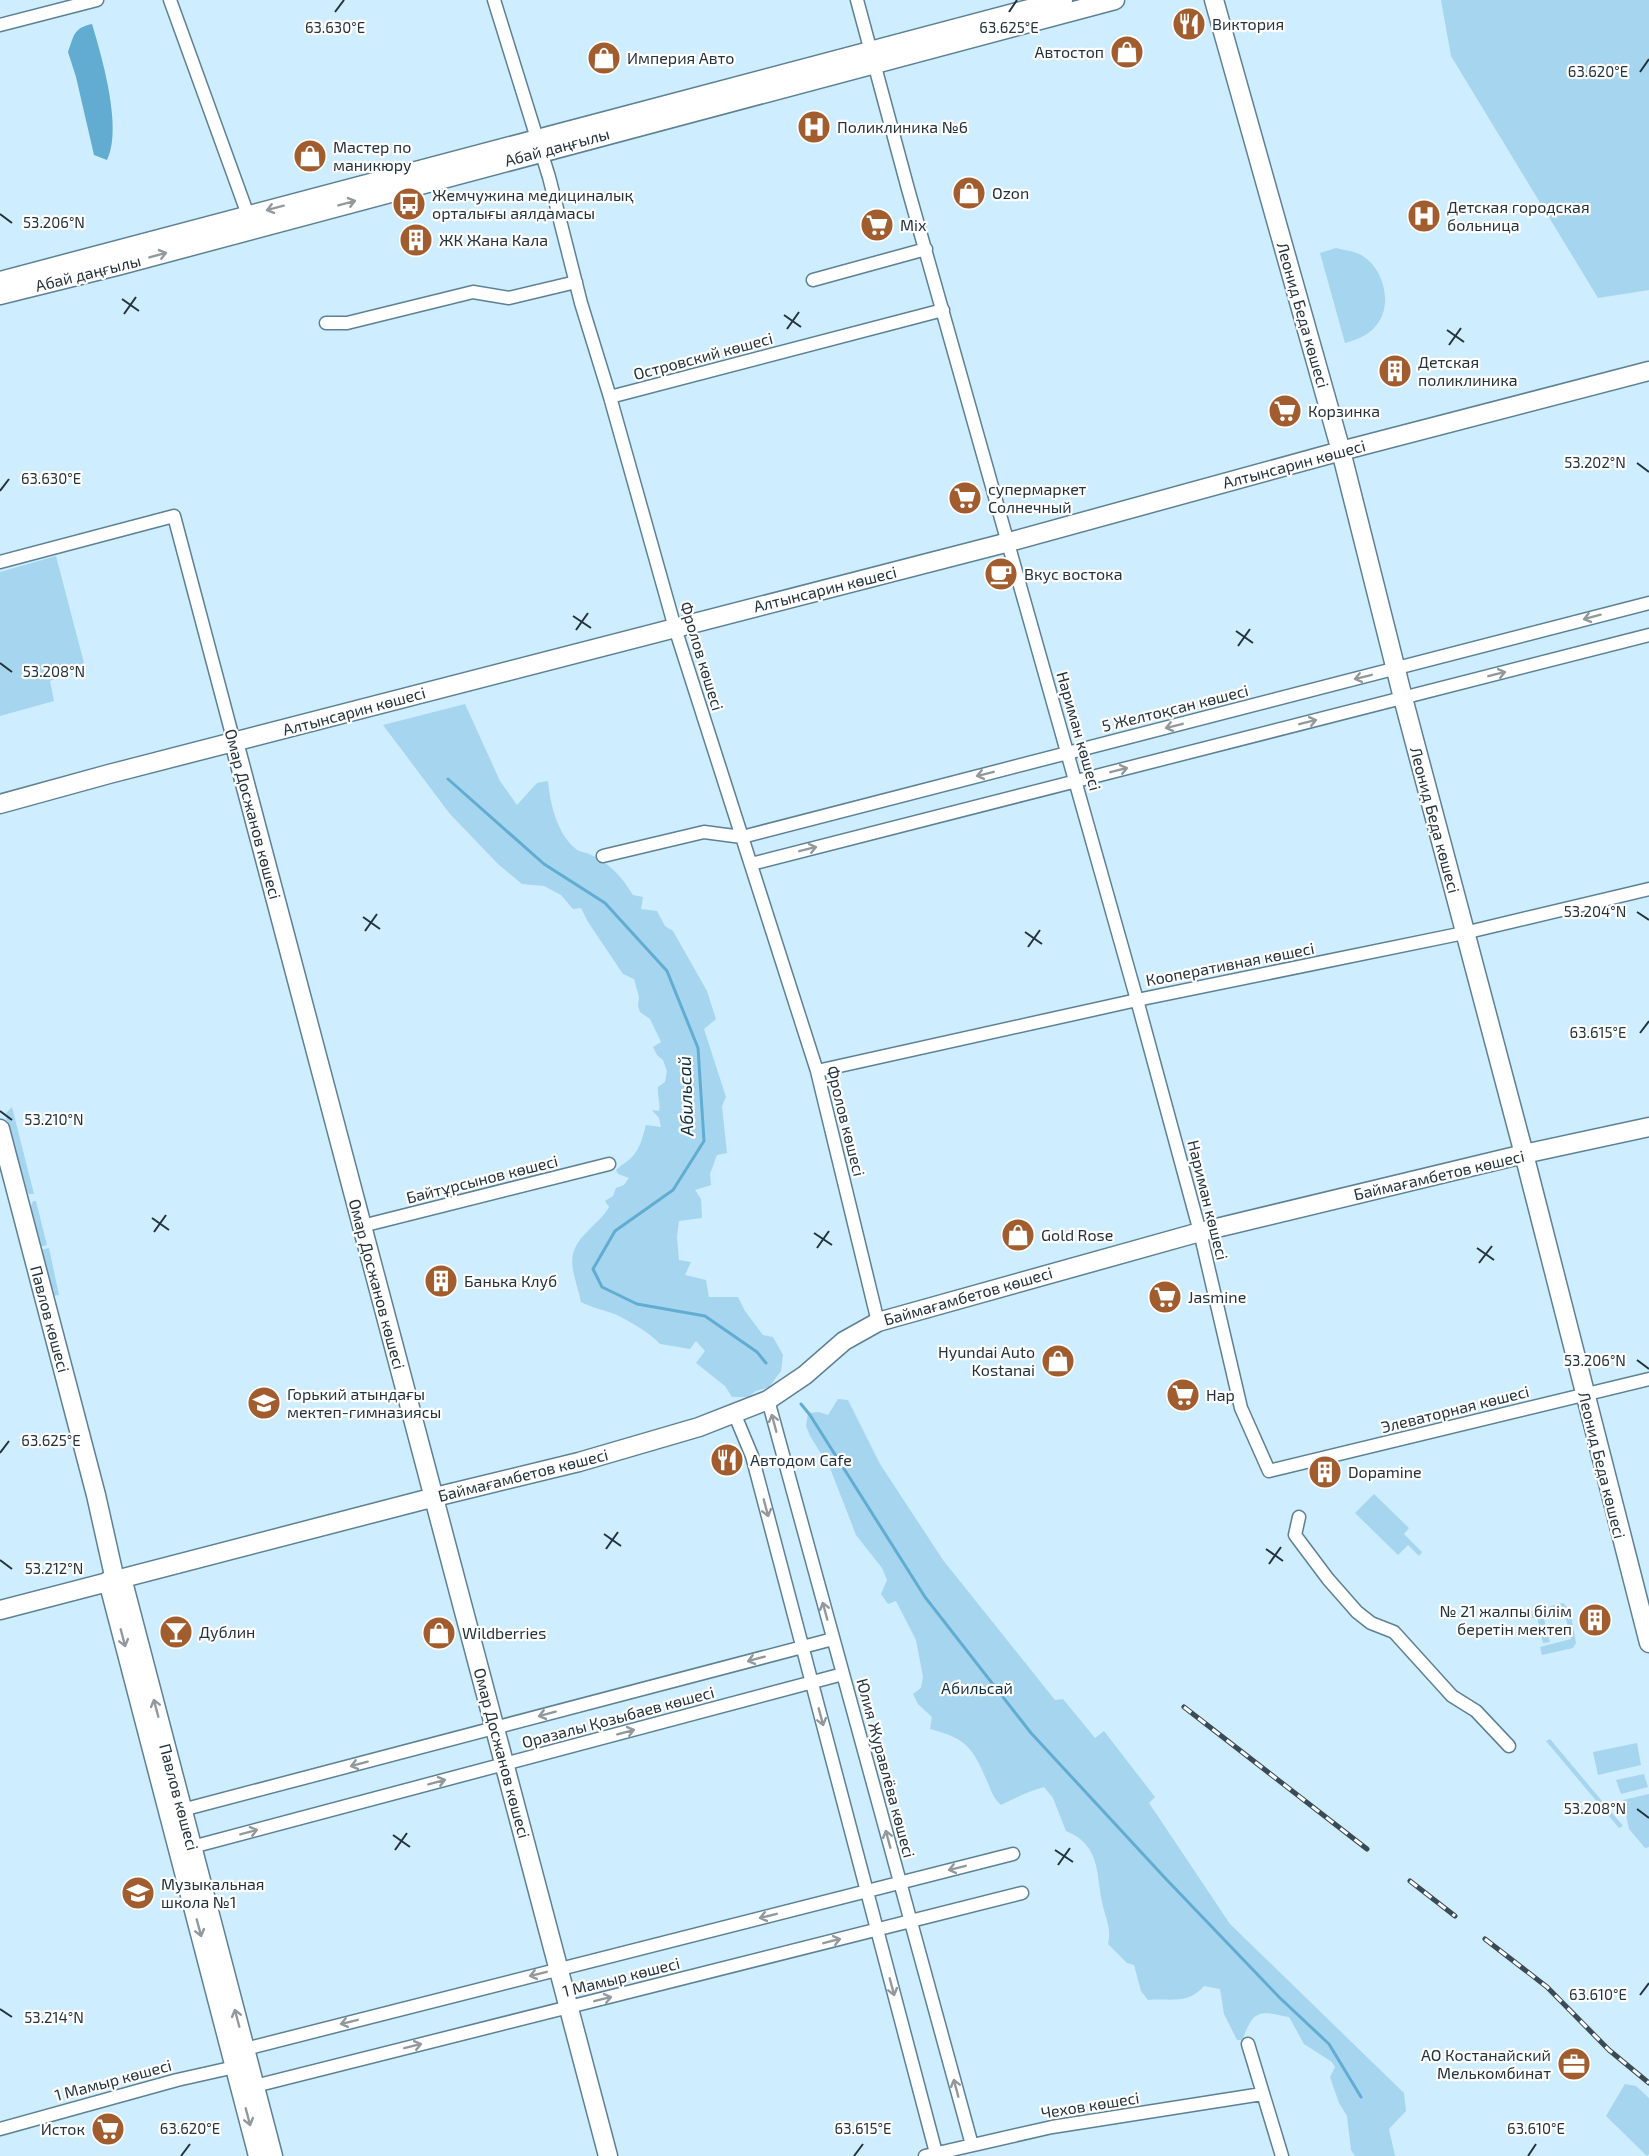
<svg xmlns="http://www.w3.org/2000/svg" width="1649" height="2156" font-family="'Exo 2',sans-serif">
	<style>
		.green { fill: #a6d5ef }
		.water { fill: #62acd2 }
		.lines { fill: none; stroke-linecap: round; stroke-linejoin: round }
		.stream { stroke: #62acd2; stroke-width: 3 }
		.street-casing { stroke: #5d8194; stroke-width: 15 }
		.secondary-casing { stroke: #5d8194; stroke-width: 21 }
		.street { stroke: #fff; stroke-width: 12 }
		.secondary { stroke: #fff; stroke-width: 18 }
		.rail-casing { stroke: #3a4b54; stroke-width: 5 }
		.rail { stroke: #fff; stroke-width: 3; stroke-dasharray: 9; stroke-linecap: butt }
		.oneway { stroke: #92999d }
		.ticks { fill: none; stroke: #24333b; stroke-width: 2 }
		.labels { text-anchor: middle; stroke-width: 4.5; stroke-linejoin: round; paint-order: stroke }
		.poi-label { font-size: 16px; fill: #24333b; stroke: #fff; text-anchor: start }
		.street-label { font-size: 16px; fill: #24333b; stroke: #fff }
		.park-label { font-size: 16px; fill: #0f3242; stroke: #fff }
		.water-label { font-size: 18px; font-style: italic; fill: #0a2d3d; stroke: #fff }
		.ticks-label { font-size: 15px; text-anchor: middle; fill: #24333b; stroke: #fff; stroke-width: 4.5; stroke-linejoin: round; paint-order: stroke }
	</style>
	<rect width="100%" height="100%" fill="#ceedfe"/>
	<path class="green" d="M1441,0H1649V290L1598,298L1451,56Z
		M1336,248C1343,250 1353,251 1359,254C1382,265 1392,299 1380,320C1372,334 1359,339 1345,343L1320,253Z
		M56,556L84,663L50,681L54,701L0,716V572Z
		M465,704L500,781L517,805L537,783L548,781C550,803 557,834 576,849C579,852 584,852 589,854C610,863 621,876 633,895L643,897L641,909L657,911L665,926L673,931L707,991L716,1019L704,1029L726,1097L722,1106L727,1153L717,1155L710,1174L711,1185L695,1190L701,1199L702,1218L679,1221L677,1237L679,1260L691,1262L685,1275L706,1280L709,1297H738L745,1311L763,1335L773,1337L783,1355L781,1371L769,1387L756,1391L748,1397H732L725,1386L696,1363L705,1351L696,1341L690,1349L660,1344C649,1332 632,1323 617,1315C605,1310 592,1308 581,1302C575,1273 562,1256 587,1232C595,1223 603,1218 609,1207L605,1201L613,1196L616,1188L624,1185L629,1178L618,1174L616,1170C621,1165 627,1162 632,1157C640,1149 643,1136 646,1125L661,1127L659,1118L652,1110L659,1111C661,1104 657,1096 658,1087L665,1082L667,1071L663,1060L657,1055L653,1047L661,1042L650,1019L640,1012L638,1006L639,997L634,979L623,974L588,922L581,908L573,909L561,895L544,886L522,884L498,864L450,814L383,725Z
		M12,1107L34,1194H29L27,1191L5,1114Z
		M33,1201H36L47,1245L40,1247L30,1209Z
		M49,1248L59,1295L52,1296L40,1250Z
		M838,1399L848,1400L880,1464L943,1560L1055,1700L1063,1699L1095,1738L1104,1731L1155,1797L1149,1803L1230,1924L1404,2093L1406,2111L1389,2129L1395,2156H1355L1351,2150L1347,2116L1339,2103L1330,2077L1335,2067L1332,2062L1304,2044L1289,2017C1277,2015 1259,2008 1251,2021C1247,2027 1245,2034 1242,2040H1237L1224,2014L1220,1989L1204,1986C1188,2005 1170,1998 1148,2000L1141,1991L1134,1965L1127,1963L1108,1944C1112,1928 1105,1917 1102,1902C1096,1871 1100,1845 1066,1831L1053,1798L1044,1787C1029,1791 1015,1798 1001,1805C993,1798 991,1790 987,1781C973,1748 966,1738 930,1729L932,1717L918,1704L913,1694L921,1688L923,1677L916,1640L896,1601L888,1604L881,1594L887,1580L882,1568L856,1535L830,1468L810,1436L806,1426L808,1413L819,1412L828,1415Z
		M1374,1494L1409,1528L1404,1534L1422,1552L1419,1556L1408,1545L1398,1555L1355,1513Z
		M1563,1603L1570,1610L1576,1643L1573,1648L1542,1655L1540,1647L1571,1639L1565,1615L1544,1619L1550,1642L1543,1643L1537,1617L1532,1618L1531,1611Z
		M1550,1739L1623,1826L1619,1828L1546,1741Z
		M1637,1743L1641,1765L1598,1775L1593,1752Z
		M1644,1774L1648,1787L1621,1794L1616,1780Z
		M1649,1794V1847L1645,1848L1629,1829L1623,1800Z
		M1625,2084L1636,2086L1649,2098V2154L1647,2156L1606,2116Z"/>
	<path class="water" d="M92,24C102,57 123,129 107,160L94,155L76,77L68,52C74,36 73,28 92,24Z"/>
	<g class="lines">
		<path class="stream" d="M448,779L544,864L605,903L667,971L698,1048L704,1141L673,1190L615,1231L593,1269L602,1287L637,1304L705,1316L757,1352L766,1363
			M801,1404L810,1415L925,1597L1031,1733L1166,1879L1280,1998L1329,2044L1361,2097"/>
		<defs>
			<path id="street" d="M170,0L248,215
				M494,0L549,177L581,303L610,397L675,628L817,1071L878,1322
				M857,0L908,189L1137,1000L1200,1232L1241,1408L1269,1471L1649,1379
				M0,25L97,0
				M813,280L926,249
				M326,323H347L473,292L509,298L576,282
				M610,397L943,310
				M0,562L174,516L234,742
				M603,856L704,832L742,837L1649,603
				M751,864L1649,635
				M817,1071L1137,1000L1464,933L1649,889
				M362,1226L609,1164
				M768,1400L972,2145
				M734,1413L752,1456L936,2153
				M1299,1517L1295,1535L1328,1579L1357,1612L1371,1623L1394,1632L1452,1696L1476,1711L1509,1746
				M182,1810L833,1639
				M192,1847L843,1674
				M1248,2044L1282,2156
				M251,2082L255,2086L1022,1893
				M0,2129L177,2080L235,2067L245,2049L1013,1854
				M925,2156L1052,2127L1262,2094"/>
			<path id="secondary" d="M1214,0L1341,451L1403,698L1524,1154L1649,1643
				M0,281L1063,0
				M0,295L117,266L1115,0
				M234,742L608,2156
				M0,804L109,774L1009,542L1341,451L1649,371
				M0,1129L96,1495L115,1580
				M122,1578L273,2156
				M108,1581L258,2156
				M0,1610L435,1497L579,1462L699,1427L768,1400L805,1375L844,1341L878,1322L1200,1232L1524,1154L1649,1127"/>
		</defs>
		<use href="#street" class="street-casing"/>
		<use href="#secondary" class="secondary-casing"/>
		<use href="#street" class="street"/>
		<use href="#secondary" class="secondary"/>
		<defs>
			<path id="rail" d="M1184,1707L1367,1849
				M1410,1881L1455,1916
				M1485,1939L1547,1987L1609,2050L1649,2083"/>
		</defs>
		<use href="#rail" class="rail-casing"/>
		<use href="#rail" class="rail"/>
	</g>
	<defs><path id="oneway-shaft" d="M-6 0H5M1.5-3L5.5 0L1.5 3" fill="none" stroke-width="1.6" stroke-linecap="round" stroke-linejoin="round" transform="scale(1.5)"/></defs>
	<g class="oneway">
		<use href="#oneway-shaft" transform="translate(347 203) rotate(-15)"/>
		<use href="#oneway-shaft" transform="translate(275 208) rotate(165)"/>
		<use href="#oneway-shaft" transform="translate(158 255) rotate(-15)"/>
		<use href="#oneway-shaft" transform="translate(1592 617) rotate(165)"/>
		<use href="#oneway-shaft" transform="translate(1497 674) rotate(-14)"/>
		<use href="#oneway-shaft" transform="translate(1363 677) rotate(166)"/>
		<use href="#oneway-shaft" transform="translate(1308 722) rotate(-14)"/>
		<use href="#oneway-shaft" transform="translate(1174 726) rotate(166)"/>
		<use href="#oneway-shaft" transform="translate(1119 770) rotate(-14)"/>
		<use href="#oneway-shaft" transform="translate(985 774) rotate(166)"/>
		<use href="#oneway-shaft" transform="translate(808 849) rotate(-14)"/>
		<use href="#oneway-shaft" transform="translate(774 1423) rotate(-105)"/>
		<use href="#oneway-shaft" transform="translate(766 1508) rotate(75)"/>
		<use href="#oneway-shaft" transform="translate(825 1611) rotate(-105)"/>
		<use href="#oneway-shaft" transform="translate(123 1638) rotate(75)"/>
		<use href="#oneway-shaft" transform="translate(756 1659) rotate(165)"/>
		<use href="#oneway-shaft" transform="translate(156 1708) rotate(-105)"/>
		<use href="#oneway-shaft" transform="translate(547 1714) rotate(165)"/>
		<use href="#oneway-shaft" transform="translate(821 1717) rotate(75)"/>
		<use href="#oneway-shaft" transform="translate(626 1732) rotate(-15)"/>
		<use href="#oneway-shaft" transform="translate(359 1764) rotate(165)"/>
		<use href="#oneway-shaft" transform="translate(437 1782) rotate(-15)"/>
		<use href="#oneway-shaft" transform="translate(249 1832) rotate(-15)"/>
		<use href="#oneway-shaft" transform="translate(888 1839) rotate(-105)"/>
		<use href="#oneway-shaft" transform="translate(957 1868) rotate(166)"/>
		<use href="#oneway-shaft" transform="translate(768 1916) rotate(166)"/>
		<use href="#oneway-shaft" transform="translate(199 1928) rotate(75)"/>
		<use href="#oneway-shaft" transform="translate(832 1941) rotate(-14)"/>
		<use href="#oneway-shaft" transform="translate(538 1974) rotate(166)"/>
		<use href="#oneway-shaft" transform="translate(892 1987) rotate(75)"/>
		<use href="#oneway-shaft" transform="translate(603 1999) rotate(-14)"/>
		<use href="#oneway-shaft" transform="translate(237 2018) rotate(-105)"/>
		<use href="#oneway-shaft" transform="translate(349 2022) rotate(166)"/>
		<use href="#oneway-shaft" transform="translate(413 2046) rotate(-14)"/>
		<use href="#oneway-shaft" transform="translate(956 2088) rotate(-105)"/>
		<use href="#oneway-shaft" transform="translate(248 2117) rotate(75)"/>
	</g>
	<path class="ticks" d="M335,12L344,0M1009,12L1017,0M1640,72L1649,59M0,214L12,223M122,299L139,311M124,314L136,297M784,315L801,327M787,329L799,312M1447,330L1464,342M1449,345L1461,328M1637,463L1649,472M0,491L9,479M573,616L591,628M576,630L588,613M1236,631L1253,643M1238,646L1250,629M0,663L12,672M1637,912L1649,920M363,917L380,929M365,931L377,914M1025,932L1042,944M1028,947L1040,930M1640,1033L1649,1021M0,1111L12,1120M152,1218L169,1230M154,1232L166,1215M814,1233L832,1245M817,1248L829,1231M1477,1248L1494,1260M1479,1263L1492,1246M1637,1360L1649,1369M0,1453L9,1441M604,1534L621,1546M606,1549L618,1532M1266,1549L1283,1561M0,1560L12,1569M1269,1564L1281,1547M1637,1809L1649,1818M393,1835L410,1847M395,1850L407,1833M1055,1850L1073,1862M1058,1865L1070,1848M1640,1995L1649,1983M0,2009L12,2017M181,2156L190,2144M854,2156L863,2144M1528,2156L1536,2144"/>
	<defs>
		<symbol id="restaurant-disc" viewBox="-11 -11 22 22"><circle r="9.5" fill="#a25d2f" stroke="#fff"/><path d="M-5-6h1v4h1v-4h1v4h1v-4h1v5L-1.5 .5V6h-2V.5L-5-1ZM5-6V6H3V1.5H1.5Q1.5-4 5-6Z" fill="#fff"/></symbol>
		<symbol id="shop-disc" viewBox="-11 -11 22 22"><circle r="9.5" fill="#a25d2f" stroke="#fff"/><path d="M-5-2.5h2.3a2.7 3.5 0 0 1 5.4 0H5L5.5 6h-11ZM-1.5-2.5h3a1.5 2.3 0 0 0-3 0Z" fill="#fff"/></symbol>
		<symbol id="hospital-disc" viewBox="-11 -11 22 22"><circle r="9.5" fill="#a25d2f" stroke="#fff"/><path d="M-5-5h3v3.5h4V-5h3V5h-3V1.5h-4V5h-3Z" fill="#fff"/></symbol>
		<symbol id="bus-disc" viewBox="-11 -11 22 22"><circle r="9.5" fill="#a25d2f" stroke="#fff"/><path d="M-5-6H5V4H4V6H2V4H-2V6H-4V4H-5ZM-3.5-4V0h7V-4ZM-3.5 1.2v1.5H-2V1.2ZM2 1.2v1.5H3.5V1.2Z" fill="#fff"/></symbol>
		<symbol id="supermarket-disc" viewBox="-11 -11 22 22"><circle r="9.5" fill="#a25d2f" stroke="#fff"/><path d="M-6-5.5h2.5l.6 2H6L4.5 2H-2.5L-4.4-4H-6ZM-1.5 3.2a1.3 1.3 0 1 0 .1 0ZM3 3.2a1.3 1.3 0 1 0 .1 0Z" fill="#fff"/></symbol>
		<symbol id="building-disc" viewBox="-11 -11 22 22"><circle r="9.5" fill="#a25d2f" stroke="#fff"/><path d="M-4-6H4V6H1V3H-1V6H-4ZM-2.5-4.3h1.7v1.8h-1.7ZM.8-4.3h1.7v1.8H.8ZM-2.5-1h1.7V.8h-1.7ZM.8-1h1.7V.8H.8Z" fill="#fff"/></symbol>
		<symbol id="cafe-disc" viewBox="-11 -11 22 22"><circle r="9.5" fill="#a25d2f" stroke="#fff"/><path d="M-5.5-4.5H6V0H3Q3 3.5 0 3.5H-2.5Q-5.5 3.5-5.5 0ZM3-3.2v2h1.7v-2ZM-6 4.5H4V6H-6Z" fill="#fff"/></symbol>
		<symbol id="school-disc" viewBox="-11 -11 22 22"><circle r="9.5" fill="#a25d2f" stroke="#fff"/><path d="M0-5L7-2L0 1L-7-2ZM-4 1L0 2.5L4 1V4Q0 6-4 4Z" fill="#fff"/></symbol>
		<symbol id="bar-disc" viewBox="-11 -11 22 22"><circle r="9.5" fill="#a25d2f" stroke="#fff"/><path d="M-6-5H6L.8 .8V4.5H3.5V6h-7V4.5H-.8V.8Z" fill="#fff"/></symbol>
		<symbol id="office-disc" viewBox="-11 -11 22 22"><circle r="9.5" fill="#a25d2f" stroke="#fff"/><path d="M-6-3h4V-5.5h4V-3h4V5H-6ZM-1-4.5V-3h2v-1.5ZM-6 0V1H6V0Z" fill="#fff"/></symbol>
	</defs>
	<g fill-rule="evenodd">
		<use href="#restaurant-disc" x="1170" y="5" width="38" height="38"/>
		<use href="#shop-disc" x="1108" y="33" width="38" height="38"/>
		<use href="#shop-disc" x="585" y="39" width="38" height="38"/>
		<use href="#hospital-disc" x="795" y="108" width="38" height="38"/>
		<use href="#shop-disc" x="291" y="137" width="38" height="38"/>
		<use href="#shop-disc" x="950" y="174" width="38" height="38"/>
		<use href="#bus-disc" x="390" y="185" width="38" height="38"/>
		<use href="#hospital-disc" x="1405" y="197" width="38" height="38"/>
		<use href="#supermarket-disc" x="858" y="206" width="38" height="38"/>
		<use href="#building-disc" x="397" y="221" width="38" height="38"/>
		<use href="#building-disc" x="1376" y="352" width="38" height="38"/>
		<use href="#supermarket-disc" x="1266" y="392" width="38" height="38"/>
		<use href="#supermarket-disc" x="946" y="479" width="38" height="38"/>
		<use href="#cafe-disc" x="982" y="555" width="38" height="38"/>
		<use href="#shop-disc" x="999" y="1216" width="38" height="38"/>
		<use href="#building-disc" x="422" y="1262" width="38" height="38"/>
		<use href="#supermarket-disc" x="1146" y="1278" width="38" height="38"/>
		<use href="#shop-disc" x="1039" y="1342" width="38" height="38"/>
		<use href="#supermarket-disc" x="1164" y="1376" width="38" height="38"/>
		<use href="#school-disc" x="245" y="1384" width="38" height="38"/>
		<use href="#restaurant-disc" x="708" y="1441" width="38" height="38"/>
		<use href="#building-disc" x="1306" y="1453" width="38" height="38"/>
		<use href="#building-disc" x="1576" y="1601" width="38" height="38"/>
		<use href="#bar-disc" x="157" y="1613" width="38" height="38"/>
		<use href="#shop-disc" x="420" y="1614" width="38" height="38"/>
		<use href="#school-disc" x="119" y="1874" width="38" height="38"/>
		<use href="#office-disc" x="1555" y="2045" width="38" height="38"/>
		<use href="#supermarket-disc" x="89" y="2110" width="38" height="38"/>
	</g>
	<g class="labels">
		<g class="poi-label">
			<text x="1212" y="30">Виктория</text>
			<text x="1104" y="58" text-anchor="end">Автостоп</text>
			<text x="627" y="64">Империя Авто</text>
			<text x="837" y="133">Поликлиника №6</text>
			<text x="333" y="153">Мастер по<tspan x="333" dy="18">маникюру</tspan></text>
			<text x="992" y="199">Ozon</text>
			<text x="432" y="201">Жемчужина медициналық<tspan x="432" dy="18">орталығы аялдамасы</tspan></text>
			<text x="1447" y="213">Детская городская<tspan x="1447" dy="18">больница</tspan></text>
			<text x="900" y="231">Mix</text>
			<text x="439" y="246">ЖК Жана Кала</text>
			<text x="1418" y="368">Детская<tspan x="1418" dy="18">поликлиника</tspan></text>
			<text x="1308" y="417">Корзинка</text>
			<text x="988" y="495">супермаркет<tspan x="988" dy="18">Солнечный</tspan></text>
			<text x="1024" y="580">Вкус востока</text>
			<text x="1041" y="1241">Gold Rose</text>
			<text x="464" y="1287">Банька Клуб</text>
			<text x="1188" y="1303">Jasmine</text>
			<text x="1035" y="1358" text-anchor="end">Hyundai Auto<tspan x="1035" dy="18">Kostanai</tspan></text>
			<text x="287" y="1400">Горький атындағы<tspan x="287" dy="18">мектеп-гимназиясы</tspan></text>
			<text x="1206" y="1401">Нар</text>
			<text x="750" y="1466">Автодом Cafe</text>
			<text x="1348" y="1478">Dopamine</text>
			<text x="1572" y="1617" text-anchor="end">№ 21 жалпы білім<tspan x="1572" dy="18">беретін мектеп</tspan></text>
			<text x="199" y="1638">Дублин</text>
			<text x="462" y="1639">Wildberries</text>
			<text x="161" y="1890">Музыкальная<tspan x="161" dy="18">школа №1</tspan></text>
			<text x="1551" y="2061" text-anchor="end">АО Костанайский<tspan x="1551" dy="18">Мелькомбинат</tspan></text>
			<text x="85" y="2135" text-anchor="end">Исток</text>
		</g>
		<g class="street-label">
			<text transform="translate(557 147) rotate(-15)" y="6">Абай даңғылы</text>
			<text transform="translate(88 273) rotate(-14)" y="6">Абай даңғылы</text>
			<text transform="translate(1303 315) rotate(74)" y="6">Леонид Беда көшесі</text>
			<text transform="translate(703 356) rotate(-15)" y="6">Островский көшесі</text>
			<text transform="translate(1294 464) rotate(-15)" y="6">Алтынсарин көшесі</text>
			<text transform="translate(825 589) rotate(-14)" y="6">Алтынсарин көшесі</text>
			<text transform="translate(702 656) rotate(73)" y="6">Фролов көшесі</text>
			<text transform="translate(1175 708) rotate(-14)" y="6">5 Желтоқсан көшесі</text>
			<text transform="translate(354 711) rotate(-15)" y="6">Алтынсарин көшесі</text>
			<text transform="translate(1079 731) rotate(74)" y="6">Нариман көшесі</text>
			<text transform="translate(253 814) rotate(75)" y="6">Омар Досжанов көшесі</text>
			<text transform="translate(1435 820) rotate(75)" y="6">Леонид Беда көшесі</text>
			<text transform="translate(1230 964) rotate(-11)" y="6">Кооперативная көшесі</text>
			<text transform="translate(846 1121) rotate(76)" y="6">Фролов көшесі</text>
			<text transform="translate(1439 1175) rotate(-13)" y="6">Баймағамбетов көшесі</text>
			<text transform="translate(482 1179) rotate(-14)" y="6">Байтұрсынов көшесі</text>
			<text transform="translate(1208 1200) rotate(76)" y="6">Нариман көшесі</text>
			<text transform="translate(377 1284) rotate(75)" y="6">Омар Досжанов көшесі</text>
			<text transform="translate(968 1296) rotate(-16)" y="6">Баймағамбетов көшесі</text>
			<text transform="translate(50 1319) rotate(75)" y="6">Павлов көшесі</text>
			<text transform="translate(1455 1409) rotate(-14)" y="6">Элеваторная көшесі</text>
			<text transform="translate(1602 1465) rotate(76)" y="6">Леонид Беда көшесі</text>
			<text transform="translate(523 1475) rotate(-14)" y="6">Баймағамбетов көшесі</text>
			<text transform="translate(618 1717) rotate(-15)" y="6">Оразалы Қозыбаев көшесі</text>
			<text transform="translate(502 1753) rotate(75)" y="6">Омар Досжанов көшесі</text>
			<text transform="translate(886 1768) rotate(75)" y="6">Юлия Журавлёва көшесі</text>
			<text transform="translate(179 1797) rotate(75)" y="6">Павлов көшесі</text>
			<text transform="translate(621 1977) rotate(-14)" y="6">1 Мамыр көшесі</text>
			<text transform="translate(113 2080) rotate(-15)" y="6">1 Мамыр көшесі</text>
			<text transform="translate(1090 2105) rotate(-9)" y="6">Чехов көшесі</text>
		</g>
		<g class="park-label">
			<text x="977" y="1694">Абильсай</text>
		</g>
		<g class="water-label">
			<text transform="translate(686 1096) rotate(-92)" y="6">Абильсай</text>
		</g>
	</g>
	<g class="ticks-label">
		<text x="335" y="33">63.630°E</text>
		<text x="1009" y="33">63.625°E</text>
		<text x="1598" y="77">63.620°E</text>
		<text x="54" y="228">53.206°N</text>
		<text x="1595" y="468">53.202°N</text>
		<text x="51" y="484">63.630°E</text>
		<text x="54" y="677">53.208°N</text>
		<text x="1595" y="917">53.204°N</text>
		<text x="1598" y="1038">63.615°E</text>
		<text x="54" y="1125">53.210°N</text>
		<text x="1595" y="1366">53.206°N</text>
		<text x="51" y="1446">63.625°E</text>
		<text x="54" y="1574">53.212°N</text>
		<text x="1595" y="1814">53.208°N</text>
		<text x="1598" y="2000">63.610°E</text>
		<text x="54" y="2023">53.214°N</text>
		<text x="190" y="2134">63.620°E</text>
		<text x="863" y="2134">63.615°E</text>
		<text x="1536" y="2134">63.610°E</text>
	</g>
</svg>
